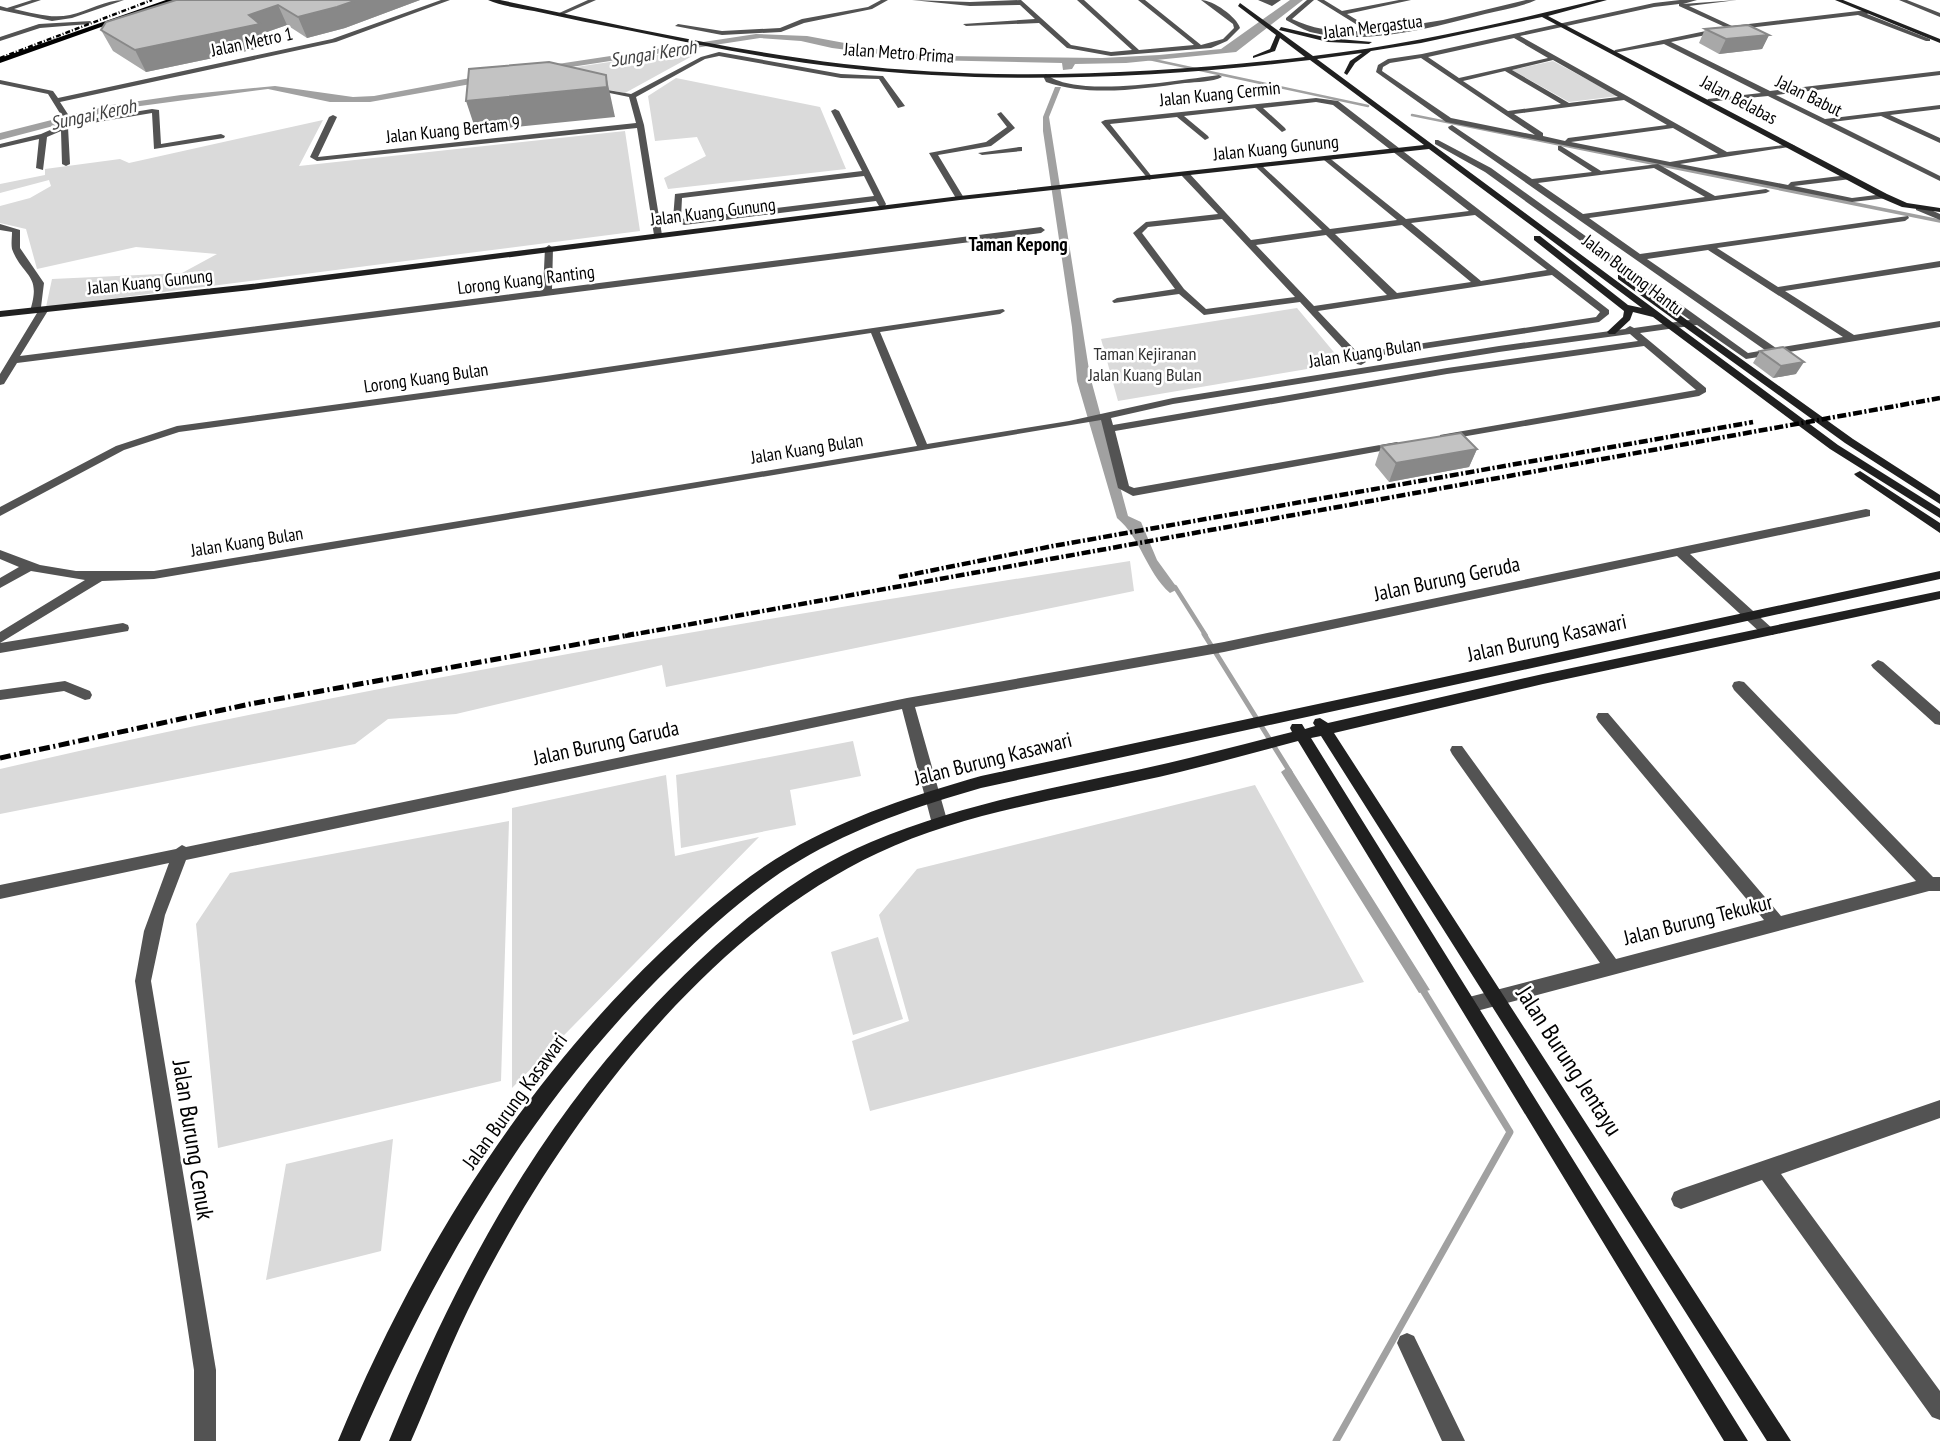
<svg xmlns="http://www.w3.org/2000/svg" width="1940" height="1441" font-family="'PT Sans Narrow',sans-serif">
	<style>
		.green { fill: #dadada }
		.water { fill: #a1a1a1 }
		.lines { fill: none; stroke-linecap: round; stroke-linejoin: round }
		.stream-far4 { stroke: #a1a1a1; stroke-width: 2.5 }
		.stream-far3 { stroke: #a1a1a1; stroke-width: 3.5 }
		.stream-far2 { stroke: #a1a1a1; stroke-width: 4.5 }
		.stream-far1 { stroke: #a1a1a1; stroke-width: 5 }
		.stream { stroke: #a1a1a1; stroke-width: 7 }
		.street { fill: #535353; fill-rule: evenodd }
		.secondary { fill: #202020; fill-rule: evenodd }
		.primary { fill: #000; fill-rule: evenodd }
		.rail-far2 { stroke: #000; stroke-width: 2.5; stroke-dasharray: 5 2 1 2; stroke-linecap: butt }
		.rail-far1 { stroke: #000; stroke-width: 4.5; stroke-dasharray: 9 2.5 2 2.5; stroke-linecap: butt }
		.rail { stroke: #000; stroke-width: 5; stroke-dasharray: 11 3.5 2 3.5; stroke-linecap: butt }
		.wall { fill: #a8a8a8 }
		.shaded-wall { fill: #888 }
		.building { fill: #c3c3c3; stroke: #888; stroke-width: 2 }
		.labels { text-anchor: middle; stroke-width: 5; stroke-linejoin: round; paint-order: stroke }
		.far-street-label { font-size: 18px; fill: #000; stroke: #fff }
		.far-park-label { font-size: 18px; fill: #313131; stroke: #fff }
		.far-water-label { font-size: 19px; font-style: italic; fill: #424242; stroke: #fff }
		.far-neighbourhood-label { font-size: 19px; font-weight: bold; fill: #000; stroke: #fff }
		.street-label { font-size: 21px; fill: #000; stroke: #fff }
		.near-street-label { font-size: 24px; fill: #000; stroke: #fff }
	</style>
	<rect width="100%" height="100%" fill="#fff"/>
	<path class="green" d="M697,49L696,54L625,93L529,74Z
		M1553,61L1618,96L1569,102L1512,70Z
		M676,78L820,107L846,169L668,189L664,178L706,156L697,137L655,141L648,96Z
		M323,120L299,166L625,131L640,231L46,307L52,279L182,273L217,254L136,247L37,269L26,229L0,223V206L30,198L51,186L49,180L0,193V184L45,175V169L120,159L129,163Z
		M1297,308L1343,363L1118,401L1101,339Z
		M1130,561L1134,591L666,687L662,665L456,714L388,719L355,744L0,814V769C373,683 752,620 1130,561Z
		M853,741L861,776L790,790L796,825L681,848L676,775Z
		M666,775L675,856L759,837L512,1088V808Z
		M1255,785L1364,982L870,1111L852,1041L909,1021L879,915L917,869Z
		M509,821L501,1081L218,1148L196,924L230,873Z
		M878,937L903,1019L853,1035L831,952Z
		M393,1139L381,1251L266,1280L286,1164Z"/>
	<path class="water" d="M1290,0H1303L1236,52L1126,63L1075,64L1072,69L1063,70L1062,63L925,60L832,48L801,41L760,38L532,73L370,102H330L268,89L118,109L0,140V133L111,105L181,95L275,86L353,97L374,96L492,74L756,34L807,36L893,52L946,56L1102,58L1159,55L1221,49Z
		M1055,87H1061L1049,117L1090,376L1128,516L1141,522L1157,560L1178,589L1170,593C1146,572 1141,538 1117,518L1077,381L1072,327L1043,131V117Z
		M1288,767L1291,769L1430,990L1419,993L1281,772Z"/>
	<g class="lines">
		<path class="stream-far4" d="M1149,59L1368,106
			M1412,115L1636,160"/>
		<path class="stream-far3" d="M1627,158L1940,221"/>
		<path class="stream-far2" d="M1175,587L1206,636"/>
		<path class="stream-far1" d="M1204,634L1290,772"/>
		<path class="stream" d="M1336,1441L1510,1132L1421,987"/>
		<path class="street" d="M32,0H41L14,9C33,13 51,19 70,15C88,11 105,0 124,0L72,18L52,21L0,10V6L7,8Z
			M441,0H450L336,42L60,102L73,122L152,109L159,110L161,144L221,134L225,136L224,138L154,149L152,113L68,127L70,164L66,166L62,164L61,131L47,137L43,170L36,168L39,139L0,148V144L41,134L66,123L48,94L0,84V80L53,91L58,98L332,39Z
			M588,0H596L562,15L557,14Z
			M881,0H888L872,9L804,23L781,32L722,35L675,26L678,24L722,31L780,28L802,19L868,7Z
			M912,0L970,2L1021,0L1071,45L1111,52L1132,50L1077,0H1084L1139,50L1194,45L1138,0H1145L1201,45L1223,39L1234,28L1233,24L1201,0C1213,0 1237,17 1240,28L1227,41L1211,48L1111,56L1067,48L1039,23L966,26L963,24L1035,19L1020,5L970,6Z
			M1258,0H1281L1272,6Z
			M1307,0H1314L1292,19C1317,31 1339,32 1367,31L1317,0H1324L1342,11L1399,0H1411L1347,14L1375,31L1443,20L1526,0H1536C1521,7 1501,10 1485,14C1430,28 1366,46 1310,32C1302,29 1294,24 1286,20V18Z
			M1680,0H1697L1683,4L1737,0L1689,6L1732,26L1867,10L1870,12L1867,14L1930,39V41H1926L1858,15L1731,30L1671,42L1770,91L1940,71V75L1776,95L1825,119L1940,105V109L1890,115L1940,138V143L1881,116L1832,122L1940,176V181L1768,96L1706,102L1708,99L1761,93L1664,44L1613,53L1615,50L1725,27L1679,6V4L1654,7L1520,36L1727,152L1791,144L1795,146L1680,164L1788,185L1791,182L1848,175H1851V179L1794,186L1852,198L1884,194L1888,196L1887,198L1852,202L1446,122L1376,72L1378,65L1388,59L1422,54L1654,3ZM1514,38L1548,58L1459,78L1428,57ZM1421,58L1535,135L1451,118L1382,71L1383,67L1390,63ZM1553,60L1618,97L1569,103L1512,70ZM1505,71L1561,104L1508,111L1463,81ZM1624,100L1667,125L1568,138L1565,141L1543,136V133L1514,114ZM1673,128L1718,154L1670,162L1571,142Z
			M1899,0H1907L1940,13V17Z
			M91,21L89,24L40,28L0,41V37L39,24Z
			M719,52L841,74L883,76L905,106L898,108L879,79L841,78L719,56L705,59L636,97L644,125L662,235L658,238L654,235L637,128L317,161L310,157L329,117L333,115L337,117L318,157L636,123L629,97L590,89V87L631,94L701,57Z
			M1046,74C1076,99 1178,80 1219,75L1222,77C1212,82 1197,82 1185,83C1140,89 1090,97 1046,82L1043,76Z
			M1316,98L1338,101L1609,310V314L1599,322L1363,358L1366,362L1361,365L1357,364L1300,302L1204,315L1179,294L1114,303L1112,301L1117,298L1175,289L1133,233L1146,222L1218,214L1182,176V172H1188L1251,240L1322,230L1257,168L1256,166L1260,164L1330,229L1397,220L1324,160L1323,158L1327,156L1406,219L1469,211L1333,105L1316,102L1263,108L1285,128L1286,130L1282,132L1255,108L1184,116L1208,136L1209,138L1205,140L1177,117L1110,124L1153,178L1149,180L1101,122L1105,120ZM1475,215L1547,270L1481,281L1411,223ZM1222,219L1295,297L1206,309L1184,289L1142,233L1148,227ZM1402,225L1471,282L1397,293L1335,234ZM1326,235L1387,295L1314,306L1256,245ZM1552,275L1600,312L1596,317L1358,353L1318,311Z
			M835,109L839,111L886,204L885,206H879L876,201L684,225L673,219L675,194L862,171L831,111ZM864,176L874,196L685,219L681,218L682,198Z
			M1001,112L1015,128L991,146L938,155L964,198L957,200L929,153L986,142L1007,127L997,114Z
			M1452,125L1532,179L1592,172L1558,150V146H1561L1601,171L1658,164L1715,196L1766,189L1770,191L1766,193L1589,218L1640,254L1908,216L1909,218L1905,221L1717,248L1778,287L1940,261V267L1785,291L1854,335L1940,321V327L1746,359L1697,325L1640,333L1706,388V392L1699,396L1444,440L1440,439V435L1696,390L1644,346L1447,374L1115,431L1129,486L1134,488L1397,442L1402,445L1397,448L1133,496L1118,488L1101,420L154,579L102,581L0,643V632L85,580L31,571L0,588V578L19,567L0,559V550L40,565L76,571H154L917,446L871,333L546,382L179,432L124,450L0,516V507L116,446L177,426L546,376L1003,309L1005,311L1000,314L880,332L927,444L1069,421L1173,398L1499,346L1625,329L1630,326L1634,328L1690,320L1485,172L1435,144V140H1438L1491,168L1748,353L1765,350L1449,129L1448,127ZM1654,168L1705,197L1583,214L1538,183ZM1708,250L1843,337L1776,348L1647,259ZM1630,334L1638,341L1447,368L1113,425L1111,418L1173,404L1499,352Z
			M1019,147H1022V151L982,155L978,153Z
			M1916,206H1922L1940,214V220L1916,210Z
			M0,224L20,230V248L44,283L41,307L49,309L20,356L543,290L545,248L549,245L553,248L552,289L1041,227L1045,230L1041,233L17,363L4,384L0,385V374L37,313L30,311C42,273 23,278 12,249C11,244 12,237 12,232L0,230Z
			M1866,509L1870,510V516L1690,554L1773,629L1775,632L1773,635H1763L1677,556L1224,652L915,707L947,820L944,824L939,826L934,824L931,820L902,709L186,860L165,915L151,981L216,1370V1441H194V1370L135,981L144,931L169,863L0,899V885L176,849L182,845L186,847L907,698L1224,642Z
			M123,623L128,625L129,628L128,631L0,653V643Z
			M1878,660L1883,662L1940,712V725L1935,724L1873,668L1871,665Z
			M65,681L90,691L92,695L90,699L85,700L64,691L0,700V690Z
			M1739,681L1744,682L1933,877H1940V891H1929L1469,1013L1463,1011L1460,1005L1463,999L1469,997L1600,963L1452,754L1450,750L1452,746H1462L1616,959L1764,920L1598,721L1596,717L1598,713H1608L1781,916L1916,881L1734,690L1732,686L1734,682Z
			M1940,1100V1118L1781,1174L1940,1391V1420L1932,1417L1762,1180L1681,1209L1674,1206L1671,1199L1674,1192L1681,1189Z
			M1407,1333L1414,1336L1465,1441H1442L1397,1343L1400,1336Z"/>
		<path class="secondary" d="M488,0H500C614,24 728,50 844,64C998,82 1153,74 1305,57L1280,38L1275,51L1253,58V56L1270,49L1276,35L1238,6L1240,3L1313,56C1409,45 1503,23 1597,0H1607L1548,16L1887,194L1907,203L1940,208V212L1902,207L1881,198L1542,17L1421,43L1371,51L1355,63L1347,75L1344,73L1350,61L1362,53L1317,59L1838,445L1940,509V518L1830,449L1653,317L1633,312L1630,320L1615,334H1609L1607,332L1623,317L1624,311L1534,240V236H1540L1628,305L1642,308L1429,149L960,200L251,290L0,317V311L251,284L960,196L1424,145L1310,60C1156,78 1001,85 846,68C774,60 703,46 632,31C599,25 567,18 534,11C519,8 501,6 488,0Z
			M1835,0H1843L1940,39V43Z
			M1281,27L1328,38L1372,42L1369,44L1328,42L1279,30Z
			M1618,275H1624L1853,439L1940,495V504L1845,443L1618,279Z
			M1860,471L1940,523V533L1856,476L1854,474Z
			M1940,571V579L981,788C918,806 856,827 799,861C752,889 711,926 672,965C533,1100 437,1265 360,1441H338C413,1260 518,1089 660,953C700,916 741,879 789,851C849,816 915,795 981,776Z
			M1940,591V599L1543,684L1334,733L1791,1441H1767L1321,736L1311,738L1748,1441H1724L1298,741C1245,755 1193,770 1140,781C1052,801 960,814 878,853C704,934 563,1124 477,1292C452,1340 433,1391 411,1441H389C465,1257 553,1097 700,960C750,913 806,869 871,842C956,806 1047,789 1137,770C1189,759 1240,745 1292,732L1290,728L1292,724H1302L1305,729L1315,726L1313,723L1315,719L1320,718L1328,723L1543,674Z"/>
		<path class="primary" d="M166,0H177L0,63V58Z"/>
		<path class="rail-far2" d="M0,58L152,0"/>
		<path class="rail-far1" d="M899,577L1053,546L1753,422
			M625,636L1940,398"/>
		<path class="rail" d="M0,758L250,704L634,634"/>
	</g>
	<path class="wall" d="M176,0H420L345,28L307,38L287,25L264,33L270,46L146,72L113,51L101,30Z
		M1705,29L1769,35L1762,49L1719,54L1699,43Z
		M1760,351L1796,374L1773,378L1753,363Z
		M1381,446L1477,449L1469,467L1389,482L1375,465Z"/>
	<path class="shaded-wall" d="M357,0H420L345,28L307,38L298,17Z
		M278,5L287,25L264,33L270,46L146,72L135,50Z
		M1769,35L1762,49L1719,54L1726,39Z
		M606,75L615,117L476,131L466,101Z
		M1804,362L1796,374L1773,378L1781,366Z
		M1477,449L1469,467L1389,482L1396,463Z"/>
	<path class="building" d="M176,0H357L337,7L298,17L278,5L249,15L260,24L135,50L101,30L106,22Z
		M1748,25L1769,35L1726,39L1705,29Z
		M549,62L606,75L607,87L466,101L469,69Z
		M1783,347L1804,362L1781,366L1760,351Z
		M1461,433L1477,449L1396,463L1381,446Z"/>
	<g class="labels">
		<g class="far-street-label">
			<text transform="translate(1373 27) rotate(-7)" y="6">Jalan Mergastua</text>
			<text transform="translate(252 42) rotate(-12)" y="6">Jalan Metro 1</text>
			<text transform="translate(899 53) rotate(4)" y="6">Jalan Metro Prima</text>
			<text transform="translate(1220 94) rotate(-6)" y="6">Jalan Kuang Cermin</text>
			<text transform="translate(1809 96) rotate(26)" y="6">Jalan Babut</text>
			<text transform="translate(1739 100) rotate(28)" y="6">Jalan Belabas</text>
			<text transform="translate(453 130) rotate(-6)" y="6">Jalan Kuang Bertam 9</text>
			<text transform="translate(1276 148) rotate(-6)" y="6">Jalan Kuang Gunung</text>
			<text transform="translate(713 212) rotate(-7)" y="6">Jalan Kuang Gunung</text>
			<text transform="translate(1633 275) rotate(37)" y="6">Jalan Burung Hantu</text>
			<text transform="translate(526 280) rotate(-7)" y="6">Lorong Kuang Ranting</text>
			<text transform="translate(150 282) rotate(-6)" y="6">Jalan Kuang Gunung</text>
			<text transform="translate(1365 353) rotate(-9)" y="6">Jalan Kuang Bulan</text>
			<text transform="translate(426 378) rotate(-8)" y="6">Lorong Kuang Bulan</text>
			<text transform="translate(807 449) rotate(-9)" y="6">Jalan Kuang Bulan</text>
			<text transform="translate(247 542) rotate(-9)" y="6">Jalan Kuang Bulan</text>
		</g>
		<g class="far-park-label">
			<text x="1145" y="360">Taman Kejiranan<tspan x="1145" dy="21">Jalan Kuang Bulan</tspan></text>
		</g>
		<g class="far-water-label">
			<text transform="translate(653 53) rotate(-9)" y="7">Sungai Keroh</text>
			<text transform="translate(93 114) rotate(-12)" y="7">Sungai Keroh</text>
		</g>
		<g class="far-neighbourhood-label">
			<text x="1018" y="251">Taman Kepong</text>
		</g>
		<g class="street-label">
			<text transform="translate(1447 579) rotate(-12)" y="7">Jalan Burung Geruda</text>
			<text transform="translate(1547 638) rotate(-12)" y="7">Jalan Burung Kasawari</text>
			<text transform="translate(606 743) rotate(-12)" y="7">Jalan Burung Garuda</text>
			<text transform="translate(993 759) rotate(-14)" y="7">Jalan Burung Kasawari</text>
			<text transform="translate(1698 920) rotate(-14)" y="7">Jalan Burung Tekukur</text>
			<text transform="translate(515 1101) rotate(-54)" y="7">Jalan Burung Kasawari</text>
		</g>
		<g class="near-street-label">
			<text transform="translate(1569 1061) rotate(57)" y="8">Jalan Burung Jentayu</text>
			<text transform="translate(193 1140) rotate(81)" y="8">Jalan Burung Cenuk</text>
		</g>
	</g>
</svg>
